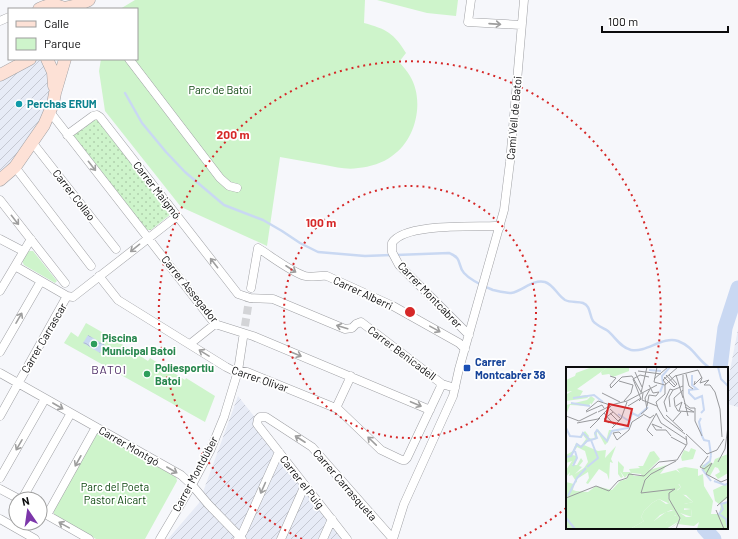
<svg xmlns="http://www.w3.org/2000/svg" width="738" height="539" font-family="Barlow,sans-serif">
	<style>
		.industrial { fill: url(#industrial-furrows) }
		.grass { fill: url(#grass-dots) }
		.park { fill: #cef4cb }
		.water { fill: url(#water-waves) }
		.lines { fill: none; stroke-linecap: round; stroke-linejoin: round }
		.stream { stroke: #c9d8f2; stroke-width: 2.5 }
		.river { stroke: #c9d8f2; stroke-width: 15 }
		.street-tunnel { stroke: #d3d4d7; stroke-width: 8; stroke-dasharray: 8 4; stroke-linecap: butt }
		.street-casing { stroke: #9fa0a4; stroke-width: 9 }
		.secondary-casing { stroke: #9fa0a4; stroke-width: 13 }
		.street { stroke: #fff; stroke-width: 8 }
		.secondary { stroke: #fde1d6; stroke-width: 12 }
		.oneway { stroke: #9e9e9e }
		.ring { fill: none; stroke: #d62828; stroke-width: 2; stroke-dasharray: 2 4 }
		.culture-dot { fill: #0f9aa8; stroke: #fff; stroke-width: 1.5 }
		.leisure-dot { fill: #2e9e5b; stroke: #fff; stroke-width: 1.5 }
		.transit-dot { fill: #1a4fb4; stroke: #fff; stroke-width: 1.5 }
		.labels { text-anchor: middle; stroke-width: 3.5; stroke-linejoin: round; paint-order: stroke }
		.park-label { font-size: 11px; fill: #09440b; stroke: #fff }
		.culture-label { font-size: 11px; font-weight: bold; fill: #0d838f; stroke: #fff; text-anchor: start }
		.street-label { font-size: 11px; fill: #0c0c0d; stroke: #fff }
		.leisure-label { font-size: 11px; font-weight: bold; fill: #27864d; stroke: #fff; text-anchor: start }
		.transit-label { font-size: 11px; font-weight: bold; fill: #164399; stroke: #fff; text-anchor: start }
		.neighbourhood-label { font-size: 12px; letter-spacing: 1px; fill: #52316a; stroke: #fff }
		.inset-river { fill: none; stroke: #c9d8f2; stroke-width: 2 }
		.inset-road { fill: none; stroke: #98999c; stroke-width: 1 }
		.view { fill: #d62828; fill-opacity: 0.15; stroke: #d62828; stroke-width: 2 }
		.inset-edge { fill: none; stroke: #0c0c0d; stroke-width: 2 }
		.centre { fill: #d62828; stroke: #fff; stroke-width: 2 }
		.ring-label { font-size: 12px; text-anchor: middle; font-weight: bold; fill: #d62828; stroke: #fff; stroke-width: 3.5; stroke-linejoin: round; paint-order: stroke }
	</style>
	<defs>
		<pattern id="industrial-furrows" width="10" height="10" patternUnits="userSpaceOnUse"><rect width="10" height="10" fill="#e7ebf6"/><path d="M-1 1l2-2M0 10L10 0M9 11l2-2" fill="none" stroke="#c5c8d2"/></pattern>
		<pattern id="grass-dots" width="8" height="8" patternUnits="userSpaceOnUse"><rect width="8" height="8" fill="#cef4cb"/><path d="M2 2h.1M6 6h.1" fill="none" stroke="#b0d0ad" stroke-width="1.8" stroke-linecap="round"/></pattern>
		<pattern id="water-waves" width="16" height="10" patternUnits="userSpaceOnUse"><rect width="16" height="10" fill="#c9d8f2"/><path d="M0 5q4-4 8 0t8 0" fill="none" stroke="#abb8ce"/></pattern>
	</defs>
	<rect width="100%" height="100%" fill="#f6f7fb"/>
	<path class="industrial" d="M18,59H54L55,101L0,180V74Z
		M738,329V407L727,404V386Z
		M238,396L351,539H168L199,503Z"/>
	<path class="grass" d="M94,120H98L171,214L151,230H147L73,137L74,133L81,129L82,130Z"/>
	<path class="park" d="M135,0H365L364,23C386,29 394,33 406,53L399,62C403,66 407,71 410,76C425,101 416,140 392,156C383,163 370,167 358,168C347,170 336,167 325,165C310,162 295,160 280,157L267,246L181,207L105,111L99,71L101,59H137V9H120Z
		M377,0H458L456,16L427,13Z
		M29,251H33L57,281L55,283L24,265L22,261Z
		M86,323L114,339L148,361L150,358L185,380L186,378L215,396L205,422L64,343L71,332L78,337Z
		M97,434L102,435L176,477L177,481L145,539H96L54,515V509Z"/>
	<path class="water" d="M88,335L105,345L100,353L83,343Z"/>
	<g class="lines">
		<path class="stream" d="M125,93L142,123L166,152L185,172L224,205L263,220L282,231L300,243L318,252L365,256L391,255
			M396,255L449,253C463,258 457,265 464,273C471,281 483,286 493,290C498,291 506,293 511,293C523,291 532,279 545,282C554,285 557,295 565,300C571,303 578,301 583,303C591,306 589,315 593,321C596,325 603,328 608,331C615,337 621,348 631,350C647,353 662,336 678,341C694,347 697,360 710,368"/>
		<path class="river" d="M720,368L725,328L738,288
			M704,528L714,539"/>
		<path class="street-tunnel" d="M243,338L251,288"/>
		<defs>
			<path id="street" d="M471,0L468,22L521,25
				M0,21L9,17
				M129,59L220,178L229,186L237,188
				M50,112L215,324L253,336L430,410
				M67,135L93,116L97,115L100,117L238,294L250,298L273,299L345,329L352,328L356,324L361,322L442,384L455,388
				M32,142L116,249
				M15,167L91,266
				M0,200L65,283
				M0,239L23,251
				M15,266L67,296L73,297L177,216
				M99,276L118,300L226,367L232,370L247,372L338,409L381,450L402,460H405L407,458L442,384
				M251,288L258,248C271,256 291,272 305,276C312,278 320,275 327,276L393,306L459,343L465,349
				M0,291L31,239
				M469,335L399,265L392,252V243C404,223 473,227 495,226L500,227
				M190,344L215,324
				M0,352L41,281
				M0,373L181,475L192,485L208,504L242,539
				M336,408L351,376
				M0,416L67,296
				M0,478L45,399
				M0,489L19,499
				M22,499L71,413
				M40,511L89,539
				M47,515L96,427
				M0,519L35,539
				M160,539L192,485L210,451L224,417L238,371L243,338
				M238,539L243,532L279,452
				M281,539L305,485
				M323,539L332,519
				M347,539L257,424L258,419L260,417H266L312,447L393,539
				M393,539L404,504L453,396L459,369L504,210L510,162L524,0"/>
			<path id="secondary" d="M64,8L78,5L89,0
				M39,9C48,4 57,4 66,9
				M47,59L53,72L54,86
				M0,75L30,59
				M0,180L15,167L44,125L53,104L55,93L65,59"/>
		</defs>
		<use href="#street" class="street-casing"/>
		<use href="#secondary" class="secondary-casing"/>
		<use href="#street" class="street"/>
		<use href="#secondary" class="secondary"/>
	</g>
	<defs><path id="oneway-shaft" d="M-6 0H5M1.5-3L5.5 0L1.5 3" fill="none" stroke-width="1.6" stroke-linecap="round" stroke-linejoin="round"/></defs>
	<g class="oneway">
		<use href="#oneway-shaft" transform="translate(495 24) rotate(4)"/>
		<use href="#oneway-shaft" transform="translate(92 166) rotate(52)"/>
		<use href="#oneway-shaft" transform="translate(15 220) rotate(52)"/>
		<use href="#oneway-shaft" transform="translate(135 248) rotate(141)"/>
		<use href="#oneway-shaft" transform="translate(214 263) rotate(-128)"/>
		<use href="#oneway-shaft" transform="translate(291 269) rotate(33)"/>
		<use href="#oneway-shaft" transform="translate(19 318) rotate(-60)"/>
		<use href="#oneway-shaft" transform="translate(342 327) rotate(-163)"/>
		<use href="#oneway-shaft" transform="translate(435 329) rotate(29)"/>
		<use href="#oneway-shaft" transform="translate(204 353) rotate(-148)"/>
		<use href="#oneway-shaft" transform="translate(296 354) rotate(23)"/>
		<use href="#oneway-shaft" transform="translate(416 404) rotate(23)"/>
		<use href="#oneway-shaft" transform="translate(58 406) rotate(30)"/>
		<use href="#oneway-shaft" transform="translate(300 439) rotate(-147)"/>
		<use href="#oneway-shaft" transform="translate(372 441) rotate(-136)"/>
		<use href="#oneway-shaft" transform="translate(19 445) rotate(120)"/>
		<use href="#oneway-shaft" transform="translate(78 461) rotate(119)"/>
		<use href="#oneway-shaft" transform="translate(172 470) rotate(30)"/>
		<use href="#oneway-shaft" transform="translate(263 488) rotate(114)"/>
		<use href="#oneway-shaft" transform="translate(64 525) rotate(-151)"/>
	</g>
	<g class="ring">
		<circle cx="410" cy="312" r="126"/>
		<path d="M566 508A251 251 0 0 1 518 539M302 539A251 251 0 1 1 655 366"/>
	</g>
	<circle class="culture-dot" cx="19" cy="104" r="4"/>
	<g class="leisure-dot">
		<circle cx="94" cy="344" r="4"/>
		<circle cx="147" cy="374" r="4"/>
	</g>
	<rect class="transit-dot" x="463" y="364" width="8" height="8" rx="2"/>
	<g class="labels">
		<g class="park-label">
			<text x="220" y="94">Parc de Batoi</text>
			<text x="115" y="491">Parc del Poeta<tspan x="115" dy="13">Pastor Aicart</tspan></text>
		</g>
		<g class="culture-label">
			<text x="27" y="108">Perchas ERUM</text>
		</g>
		<g class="street-label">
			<text transform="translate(514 118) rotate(-85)" y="4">Camí Vell de Batoi</text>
			<text transform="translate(157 190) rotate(52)" y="4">Carrer Maigmó</text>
			<text transform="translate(74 195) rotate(52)" y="4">Carrer Collao</text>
			<text transform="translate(190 289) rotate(51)" y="4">Carrer Assegador</text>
			<text transform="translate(363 293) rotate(25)" y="4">Carrer Alberri</text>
			<text transform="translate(430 295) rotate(46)" y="4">Carrer Montcabrer</text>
			<text transform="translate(44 338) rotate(-60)" y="4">Carrer Carrascar</text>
			<text transform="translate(402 353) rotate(37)" y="4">Carrer Benicadell</text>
			<text transform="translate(260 379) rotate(19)" y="4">Carrer Olivar</text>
			<text transform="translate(129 446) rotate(30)" y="4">Carrer Montgó</text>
			<text transform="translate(195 474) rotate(-62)" y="4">Carrer Montdúber</text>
			<text transform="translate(302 482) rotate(52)" y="4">Carrer el Puig</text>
			<text transform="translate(345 485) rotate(49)" y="4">Carrer Carrasqueta</text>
		</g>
		<g class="leisure-label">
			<text x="102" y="342">Piscina<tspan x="102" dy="13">Municipal Batoi</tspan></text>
			<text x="155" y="372">Poliesportiu<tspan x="155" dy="13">Batoi</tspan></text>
		</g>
		<g class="transit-label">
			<text x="475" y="366">Carrer<tspan x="475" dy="13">Montcabrer 38</tspan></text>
		</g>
		<g class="neighbourhood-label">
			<text x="109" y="374">BATOI</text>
		</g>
	</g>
	<g transform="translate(566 367)">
		<rect width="162" height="162" fill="#f6f7fb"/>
		<path d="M42,0H63V4L47,10L43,7L36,8L35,5ZM162,116V131L153,137L149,134L147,123ZM112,117L115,120L111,123L127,135L118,137V143L125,142L126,150L105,143L94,148L88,154V162H64L78,154L75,150L78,144L86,136L93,132L100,137L104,136L102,128ZM107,148L111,149L115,153L100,162V156Z" fill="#cef4cb"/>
		<path d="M26,0H42L11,22L17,24L14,29L20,28L22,31L0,34L1,27L6,24L0,25V13L9,9L10,6ZM25,29L29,32L25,38V36L22,39L4,38L0,48V38L21,33ZM32,62L40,74L43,63H47L42,75L39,78L31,64V72L22,74L18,78L32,84L40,83L39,91L50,79L45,92L47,96L44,95L43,113L41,107L33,102L22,117L20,116L23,111L22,105L11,112V116L6,108L3,109L4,105L0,110V103L6,94L0,96V88L7,84L10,76L15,79L20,72L17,68L15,71L10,69L13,70L19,64L23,69L22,71L29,72L28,66ZM11,80L19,84L22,95L18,101L9,107L16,100L13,99L17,94L15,91L11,98H6L10,94L11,89L6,88ZM88,84L94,92L83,103L101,98L94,107L110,103L114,106L111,102L119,100L132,102V109L137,107L138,119L147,134L145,147H153L155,138L162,135V162H131L133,155L128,159L111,157L103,162L115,153L109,148L100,156V162H88V154L100,145L110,143L120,150H126L125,142L116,141L118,137L127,135L120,128L108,127L115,120L113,117L102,129L104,137L93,132L86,136L78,144L75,150L78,154L64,162H0V115L8,117L7,123L10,124L22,125L30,119L46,123L54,114L61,112L62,107L59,111L54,104L57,110L55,111L52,107V94L58,100L57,105H64L73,114L68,109H76L75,107L65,106L63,102L74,101L72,99H77L84,85ZM162,87V106L152,112L149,108L154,105L152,101L149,100L144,109L139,105L135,99L144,95L147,97L149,92Z" fill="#cef4cb" fill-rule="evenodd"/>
		<path d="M125,81L130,83L127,92L116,94L115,90L118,83L123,85Z" fill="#cef4cb"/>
		<path class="inset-river" d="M152,0L155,12L162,19M83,3L95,4M126,8V18L131,22L123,23V26L129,32L136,29L138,43L135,46M94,25L97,18L96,9L104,0M7,31L28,28L37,35M5,36L24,39M52,47L63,54M135,51L133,55L136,69L138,73L143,74L145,88M0,61L4,69L15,70L17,66L24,73M25,73L31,71L29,66L31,63L41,74L46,64L62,61L66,46L72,49L82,40M0,90L5,89L11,77L15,80L21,74L25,73M7,99L11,91L9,84M21,100L32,91L25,73M137,100L144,94L145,88M136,102L145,114M148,114L159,118L162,116M2,129L11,111L20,101M162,135L155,137L157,142L153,147L160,152L162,161M0,151L9,162"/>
		<path class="inset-road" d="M8,0H25M91,0L88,15L99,18M72,4L95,7M69,5L76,20M120,7L123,19L127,22M100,8L109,18M103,8L111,17L108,20M110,8L117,31M117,8V28L122,49M44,9L50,11L44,18L45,21L56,10L66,9L75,25M98,10L108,20M88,12L102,0M53,14L67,18M129,14L128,18L136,10M100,17L97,13L112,0M99,18L109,9L132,3L136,11L134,16L143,13L138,18H144L149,25L154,42L156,70M99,18V27L90,35L92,41L98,51L119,67M36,26L54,35M75,26L81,0M77,26L76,33L91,39M32,34L44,38M58,34L65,26L67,18M73,34L75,32L67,12L74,8L83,10M118,36L124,41H129V54L136,69M45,38L61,34L91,18M62,39L75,31M81,39L83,28L90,29L93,25L87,26L83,18M109,39L112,44L128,45L119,40M109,39L108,31L117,23M110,39L116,35L113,44M104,40L103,30L107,23L117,19M44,42L55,52M20,44L32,34M20,45L36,38L38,41M32,45L44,39M101,45L98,35L104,22L107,23M38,46L49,59M44,46L52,54L54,52M90,46L95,56L121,73M75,47L81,42L79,31L84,22M77,47L84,51L88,48M100,48L117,64M0,49L13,54L31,45M107,54L115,45M11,56L32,52L45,39M43,56L38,52L47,45M24,61L34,51M46,61L55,52L61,35M96,61L86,57L90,63H100L105,69M120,67L141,87M87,69L81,63L90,47M105,70L120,78M51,73L63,63L66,55L77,48M51,73L47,66L53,65L55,67M141,87L151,83L158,72M142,89L134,100L138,102L146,96L140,107L155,115L162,112M110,94L85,107L79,113L75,126L109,122L103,126V132L114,151L110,162M152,95L159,82L162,59M0,131L30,119L43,124L52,114L61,111L63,107L78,109L93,95L111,93L121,77L120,69M151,139L162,129M150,143L158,162"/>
		<path class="view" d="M43,37L66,42L62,59L39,54Z"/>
		<rect width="162" height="162" class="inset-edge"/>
	</g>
	<circle cx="410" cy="312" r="6" class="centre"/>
	<g class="ring-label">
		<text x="233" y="139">200 m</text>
		<text x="321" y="227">100 m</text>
	</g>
	<rect x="8" y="8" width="130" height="52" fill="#ffffff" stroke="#9e9e9e"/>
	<rect x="16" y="21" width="20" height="6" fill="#fde1d6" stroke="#9e9e9e"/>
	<text x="44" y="28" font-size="12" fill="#0c0c0d">Calle</text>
	<rect x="16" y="38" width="20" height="12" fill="#cef4cb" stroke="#9e9e9e"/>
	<text x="44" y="48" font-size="12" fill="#0c0c0d">Parque</text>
	<g transform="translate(28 511) rotate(347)"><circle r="19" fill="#ffffff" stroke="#9e9e9e"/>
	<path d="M0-3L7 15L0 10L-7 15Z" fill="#7c36aa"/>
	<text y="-6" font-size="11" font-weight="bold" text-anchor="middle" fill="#0c0c0d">N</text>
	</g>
	<path d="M602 26v6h126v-6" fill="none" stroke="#0c0c0d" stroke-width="2"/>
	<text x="608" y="26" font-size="12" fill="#0c0c0d" stroke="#ffffff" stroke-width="3" paint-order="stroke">100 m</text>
</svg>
